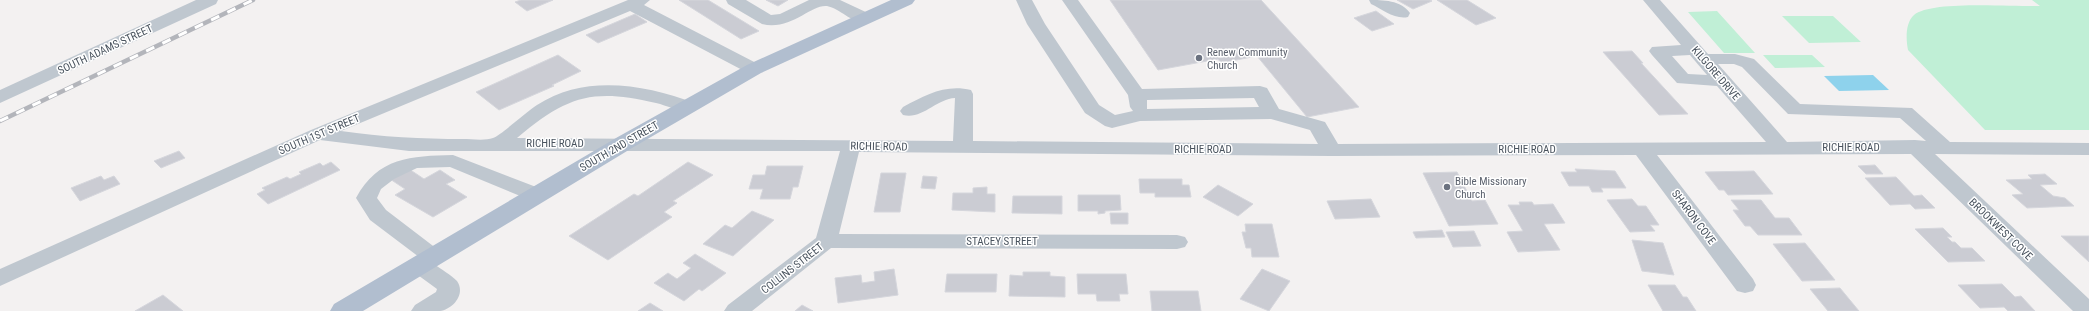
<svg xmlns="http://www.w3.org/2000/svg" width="2089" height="311" font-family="'Roboto Condensed',sans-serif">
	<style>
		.green { fill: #c0efd6 }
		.water { fill: #8ed2ec }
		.building { fill: #cbccd3; stroke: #d5d6dc }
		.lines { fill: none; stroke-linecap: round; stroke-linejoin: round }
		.minor { fill: #bfc7cf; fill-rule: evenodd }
		.major { fill: #b1becf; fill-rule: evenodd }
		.rail-casing { stroke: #b3b5bb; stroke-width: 4.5 }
		.rail { stroke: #fff; stroke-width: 3; stroke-dasharray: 9; stroke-linecap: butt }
		.worship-dot { fill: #6b7280; stroke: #fff; stroke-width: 1.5 }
		.labels { text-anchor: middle; stroke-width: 3; stroke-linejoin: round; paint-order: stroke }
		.street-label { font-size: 11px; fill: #49535e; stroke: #fff }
		.worship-label { font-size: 11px; fill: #5b616d; stroke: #fff; text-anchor: start }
	</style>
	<rect width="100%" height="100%" fill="#f3f1f1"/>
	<path class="green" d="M2032,0H2089V130H1985L1908,50C1906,40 1905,23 1914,15C1931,0 2014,7 2040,6Z
		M1717,11L1755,53H1724L1688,12Z
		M1782,16H1833L1861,42L1809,43Z
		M1763,55H1812L1825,67L1775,68Z"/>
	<path class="water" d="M1873,75L1889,90L1839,91L1824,76Z"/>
	<path class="building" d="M521,0H553L527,11L515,2Z
		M679,0H708L759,31L741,39Z
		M766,0H788L778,6Z
		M1110,0H1261L1359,107L1307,117L1257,56L1221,63L1218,59L1158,70Z
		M1397,0H1430L1432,1L1413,9Z
		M1437,0H1467L1496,18L1476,25Z
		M1376,11L1394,24L1372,31L1354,18Z
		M635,14L647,22L598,43L586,35Z
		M1632,51L1643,63H1641L1688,114L1659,115L1603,52Z
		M558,55L581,71L552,85L554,86L499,110L476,92Z
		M179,151L185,158L161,168L154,161Z
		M331,162L340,170L268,204L257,194L265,190L262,188L287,177L290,179L301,174L299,172L320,163L323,166Z
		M688,162L713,175L673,201L677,203L664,212L672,217L608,260L569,236L634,194L638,196Z
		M1875,165L1883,174H1866L1858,166Z
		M767,166H803L798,187H793L790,199H760L763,189H749L753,175H765Z
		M406,167L424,179L440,170L455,180L446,184L467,197L433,217L395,195L405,189L387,177Z
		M1575,169L1615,171L1626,188H1601L1603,192H1592L1589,186H1569L1561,172H1577Z
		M1754,171L1773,194L1728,195L1724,190H1719L1705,172Z
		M1457,172L1472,201L1485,200L1498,224L1449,226L1423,173Z
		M881,173H906L900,212H874Z
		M2045,174L2057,184L2040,185L2053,196L2065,198L2074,206L2027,208L2012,195L2023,194L2006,180L2032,179L2028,175Z
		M101,176L104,180L114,176L120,184L80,201L71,188Z
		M923,176L937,177L935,189L921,188Z
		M1896,177L1914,196L1922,195L1935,208L1915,209L1910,204L1890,205L1865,178Z
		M1139,179H1182V185H1189L1191,197H1155V193H1140Z
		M1218,185L1253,204L1238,216L1203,197Z
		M987,187V194H995V212L952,210L953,193H973V188Z
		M1078,195H1120L1121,210L1105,211V213L1098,214V211H1078Z
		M1013,196H1062V214L1012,213Z
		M1371,199L1380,217L1335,219L1327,201Z
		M1632,199L1638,206H1646L1659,225H1650L1655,231L1630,232L1607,200Z
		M1731,200H1761L1775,218H1789L1802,235H1758L1750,226H1745L1733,210H1739Z
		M1519,202H1532L1534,205L1553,204L1565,223L1544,224L1560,250L1518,252L1507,232L1523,231L1508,205H1520Z
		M752,211L774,220L733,256L703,244L725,225L732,228Z
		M1110,213H1128V224H1111Z
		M1245,224H1272L1279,257H1252L1251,248H1246L1242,232H1246Z
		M1943,228L1952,237H1947L1952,242H1955L1961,248H1972L1985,261L1948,262L1915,229Z
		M1442,230L1445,237L1416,238L1413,232Z
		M1474,231L1481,246L1453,247L1446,232Z
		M2061,236H2089V262Z
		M1632,240L1663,243L1674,275L1642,271Z
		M1805,243L1835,280L1802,281L1773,244Z
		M695,254L726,273L702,291L699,289L684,301L654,283L668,273L677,279L691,268L683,263Z
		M894,269L898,295L838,303L835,278L861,275L862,283L875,281L874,272Z
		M1262,269L1290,281L1269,311L1240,299Z
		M1023,272H1050V276L1065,277V297L1009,296L1010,275L1023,276Z
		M947,274H997L996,292H945Z
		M1077,274H1126L1128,294H1119L1120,301H1097L1096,294H1078Z
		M2002,284L2015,297L2021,296L2035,311H2008L2004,307L1980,308L1958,285Z
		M1648,285H1675L1683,297H1687L1696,311H1663Z
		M1840,288L1859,311H1828L1810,289Z
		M1150,291H1198L1201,311H1152Z
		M163,295L183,311H135Z
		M650,303L663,311H638Z
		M802,305L813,311H795Z"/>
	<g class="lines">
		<path class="minor" d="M196,0H218L216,4L0,103V90Z
			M628,0H650L644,5L760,65L763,69L760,73L754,74L748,73L630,11L341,131C382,137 422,139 463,139C471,139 485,141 493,138C500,136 527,111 537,105C584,74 644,84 695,103L697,107L695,111C682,114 669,106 656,103C592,88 567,96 517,138L953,141L955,98C936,99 922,120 903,115L900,111L903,107C926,95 945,84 971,90L973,94V141L1318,144L1310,130L1271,119L1140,121L1112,128L1105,126L1085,113L1027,24L1016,0H1032L1045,24L1099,105L1115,115L1133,111L1130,107L1128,95L1062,0H1078L1142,89L1260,86L1267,88L1279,109L1325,122L1338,144L1766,142L1717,86L1677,83L1652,55L1649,51L1652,47L1681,45L1643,0H1660L1708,54H1735L1754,59L1800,104L1912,108L1950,142L2089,143V155L1935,154L2089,299V311H2073L1911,154L1657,155L1753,279L1756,285L1753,291L1745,293L1737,291L1636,155L1331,156L859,152L839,234L1177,235L1185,237L1188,242L1185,247L1177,249L831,248L752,311H724L728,305L816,238L840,151H409L320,140L0,286V269L311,130ZM1690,55L1707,75L1688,74L1672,56ZM1718,64H1734L1742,67L1788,114L1900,118L1926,141L1915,140L1787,142ZM1254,98L1259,107L1147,109V100Z
			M726,0H746L771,15L780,14L809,0H840L870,14L872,18L870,22C853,26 842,9 827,6C811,4 791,31 762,24L728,4Z
			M1369,0C1383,0 1401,0 1410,13L1408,17C1395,20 1382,9 1371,4Z
			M453,155L544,190L547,195L544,200L537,202L530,200L450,167L417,168L394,179L381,189L377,198L386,210L441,252L444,257L441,262L434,264C441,269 451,275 457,281C466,294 453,309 440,311C431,311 420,311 411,311L415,305L436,292L437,289L411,270L408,265L411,260L419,257L370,220L356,198C378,157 411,156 453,155Z"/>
		<path class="major" d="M891,0H915L912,4L761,73L632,148L363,311H330L334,304L616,138L747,65Z"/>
		<defs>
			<path id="rail" d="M0,121L253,0"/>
		</defs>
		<use href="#rail" class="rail-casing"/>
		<use href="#rail" class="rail"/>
	</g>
	<g class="worship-dot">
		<circle cx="1199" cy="58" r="4"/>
		<circle cx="1447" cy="187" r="4"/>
	</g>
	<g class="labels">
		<g class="street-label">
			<text transform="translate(105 49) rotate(-25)" y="4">SOUTH ADAMS STREET</text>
			<text transform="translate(1716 73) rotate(49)" y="4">KILGORE DRIVE</text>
			<text transform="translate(319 134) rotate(-23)" y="4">SOUTH 1ST STREET</text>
			<text x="555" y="147">RICHIE ROAD</text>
			<text transform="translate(619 146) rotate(-30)" y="4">SOUTH 2ND STREET</text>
			<text transform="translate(879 146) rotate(1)" y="4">RICHIE ROAD</text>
			<text x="1851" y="151">RICHIE ROAD</text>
			<text x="1203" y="153">RICHIE ROAD</text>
			<text x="1527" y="153">RICHIE ROAD</text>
			<text transform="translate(1694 217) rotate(53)" y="4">SHARON COVE</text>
			<text transform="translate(2001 229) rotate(44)" y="4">BROOKWEST COVE</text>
			<text x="1002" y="245">STACEY STREET</text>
			<text transform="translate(792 268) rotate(-38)" y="4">COLLINS STREET</text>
		</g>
		<g class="worship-label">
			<text x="1207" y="56">Renew Community<tspan x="1207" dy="13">Church</tspan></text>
			<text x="1455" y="185">Bible Missionary<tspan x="1455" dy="13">Church</tspan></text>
		</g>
	</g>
</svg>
